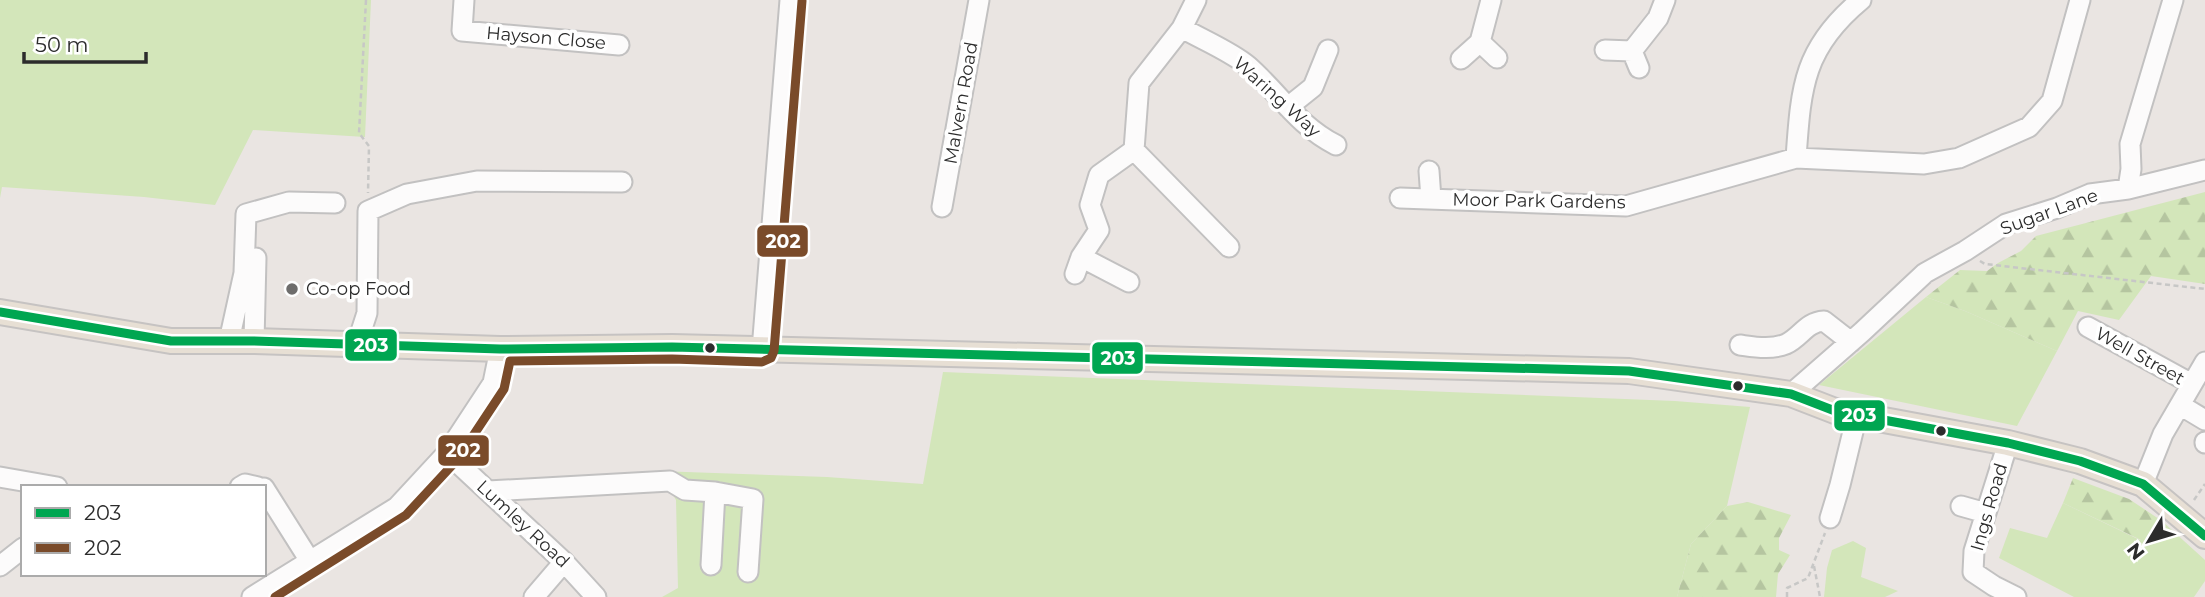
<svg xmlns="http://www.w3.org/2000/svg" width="2205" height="597" font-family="Montserrat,sans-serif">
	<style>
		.grass { fill: #d3e6ba }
		.forest { fill: url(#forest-firs) }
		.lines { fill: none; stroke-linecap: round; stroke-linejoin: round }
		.minor-casing { stroke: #c2c1c1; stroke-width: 23 }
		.major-casing { stroke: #c6c3c2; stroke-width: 28 }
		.path { stroke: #c7c7c6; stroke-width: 2.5; stroke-dasharray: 5 3.5; stroke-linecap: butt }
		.minor { stroke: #fcfbfb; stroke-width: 19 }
		.major { stroke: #e7dfd4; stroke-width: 24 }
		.bus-1-casing { stroke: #fff; stroke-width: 14 }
		.bus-2-casing { stroke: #fff; stroke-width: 14 }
		.bus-1 { stroke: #00a651; stroke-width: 9 }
		.bus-2 { stroke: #7a4b2a; stroke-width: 9 }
		.poi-dot { fill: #6e6d6c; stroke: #fff; stroke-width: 2.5 }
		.bus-dot { fill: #2c2c2c; stroke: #fff; stroke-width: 2.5 }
		.labels { text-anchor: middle; stroke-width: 7; stroke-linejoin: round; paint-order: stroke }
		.street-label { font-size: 18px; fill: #2c2c2c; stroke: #fff }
		.poi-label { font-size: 18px; fill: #2c2c2c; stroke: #fff; text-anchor: start }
		.line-badge { stroke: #fff; stroke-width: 2.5 }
		.badge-label { font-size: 19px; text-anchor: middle; font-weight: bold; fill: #fff }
	</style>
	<defs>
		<pattern id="forest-firs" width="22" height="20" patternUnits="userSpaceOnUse" patternTransform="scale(1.75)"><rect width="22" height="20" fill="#d3e6ba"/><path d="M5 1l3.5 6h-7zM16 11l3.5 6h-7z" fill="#b5c5a0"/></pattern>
	</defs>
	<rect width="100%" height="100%" fill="#eae5e2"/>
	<path class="grass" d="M0,0H371L365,137L253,130L215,205L144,197L2,187L0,198Z
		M1926,297L1965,311L2057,351L2017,426L1819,385Z
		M943,372L1675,401L1750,407L1727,506L1691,544L1677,597H662L678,588L676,500L658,471L827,477L923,484Z
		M2063,503L2140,540L2162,521L2205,560V581L2194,597H2074L1999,558L2010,528L2047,538Z
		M1853,541L1866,548L1861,577L1898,591L1885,597H1824L1827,568L1832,550Z"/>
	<path class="forest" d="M2205,192V284L2151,276L2119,320L2078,311L2057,351L1965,311L1926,297L1960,270L1987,271L1998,263L2021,251L2036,236Z
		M2073,478L2129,499L2162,521L2141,540L2063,503Z
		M1748,502L1791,515L1779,538V550L1790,555L1778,574L1776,597H1677L1691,544L1727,506Z"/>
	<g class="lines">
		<defs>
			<path id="minor" d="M464,0L462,31L619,45
				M1182,28C1201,39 1232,52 1248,66C1279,93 1297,125 1336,145
				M1480,42L1497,58
				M1605,50L1632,51L1639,68
				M1632,51L1658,18L1665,0
				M1461,59L1480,42L1491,0
				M1288,107L1313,87L1328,50
				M1134,150L1229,247
				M1796,158C1801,87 1803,48 1861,0
				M1429,171L1431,199
				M2128,189L2205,170
				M1400,198L1626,206L1796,158L1924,164L1959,158L2029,127L2052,101L2080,0
				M942,207L979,0
				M1081,257L1129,282
				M1075,274L1081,257L1099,230L1090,205L1099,175L1134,150L1139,83L1182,28L1196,0
				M2088,327L2192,384
				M229,341L244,273L246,214L289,202L335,203
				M254,341L256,258
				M357,344L367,313L368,211L407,194L477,181L622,182
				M1740,345C1755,347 1771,350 1786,344C1801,337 1806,322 1824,321L1851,342
				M762,350L790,0
				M1791,394L1862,332L1925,273L1965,251L2006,224L2057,208L2090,194L2128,189L2131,169L2130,144L2173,0
				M2180,405L2205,420
				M2008,443L1974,551L1973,572L1994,586L2016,597
				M2205,443V442
				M447,453L564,562L596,597
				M0,477L57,487
				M2143,484L2163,434L2205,362
				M240,487L245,484L258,487
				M264,488L310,561
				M488,491L670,481L685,490L715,492L711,565
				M715,492L753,499L748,572
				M1961,506L1986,513
				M1830,518L1840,485L1857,415
				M0,566L23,548
				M252,597L397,507L447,453L493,383L500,349
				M534,597L564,562"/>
			<path id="major" d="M0,312L171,341H254L500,349L672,347L1629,371L1791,394L1835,411L2008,443L2080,461L2143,484L2205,536"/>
		</defs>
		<use href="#minor" class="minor-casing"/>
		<use href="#major" class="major-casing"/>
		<path class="path" d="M366,0L359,133L369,146L368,193
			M1980,261L1985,264L2205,289
			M2194,500L2205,484
			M1814,566L1820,597
			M1787,597V588L1808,578L1825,533"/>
		<use href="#minor" class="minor"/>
		<use href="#major" class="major"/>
		<defs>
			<path id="bus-1" d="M0,312L171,341H254L500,349L672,347L1629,371L1791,394L1835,411L2008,443L2080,461L2143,484L2205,536"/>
			<path id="bus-2" d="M275,597L406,515L457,460L504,389L510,361L672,359L762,362L771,358L774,351L802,1"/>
		</defs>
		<use href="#bus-1" class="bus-1-casing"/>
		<use href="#bus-2" class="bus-2-casing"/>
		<use href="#bus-1" class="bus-1"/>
		<use href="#bus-2" class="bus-2"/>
	</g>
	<circle class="poi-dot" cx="292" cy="289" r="7"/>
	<g class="bus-dot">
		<circle cx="710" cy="348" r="6"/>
		<circle cx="1738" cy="386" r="6"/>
		<circle cx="1941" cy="431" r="6"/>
	</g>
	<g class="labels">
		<g class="street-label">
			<text transform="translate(546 38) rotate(5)" y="6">Hayson Close</text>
			<text transform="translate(1277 97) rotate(42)" y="6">Waring Way</text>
			<text transform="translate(961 103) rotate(-80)" y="6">Malvern Road</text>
			<text transform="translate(1539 201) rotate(1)" y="6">Moor Park Gardens</text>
			<text transform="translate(2049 212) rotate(-20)" y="6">Sugar Lane</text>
			<text transform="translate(2140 356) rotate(29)" y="6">Well Street</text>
			<text transform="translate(1989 507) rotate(-74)" y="6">Ings Road</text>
			<text transform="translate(523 524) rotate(43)" y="6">Lumley Road</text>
		</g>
		<g class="poi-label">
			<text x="306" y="295">Co-op Food</text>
		</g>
	</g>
	<g class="line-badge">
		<rect x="756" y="224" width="53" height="34" rx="7" fill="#7a4b2a"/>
		<rect x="344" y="328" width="54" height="34" rx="7" fill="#00a651"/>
		<rect x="1091" y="341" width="53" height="34" rx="7" fill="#00a651"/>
		<rect x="1833" y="399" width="53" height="33" rx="7" fill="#00a651"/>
		<rect x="437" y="434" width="53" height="33" rx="7" fill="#7a4b2a"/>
	</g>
	<g class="badge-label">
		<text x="783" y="248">202</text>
		<text x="371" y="352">203</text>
		<text x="1118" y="365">203</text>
		<text x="1859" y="422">203</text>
		<text x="463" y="457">202</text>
	</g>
	<rect x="21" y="485" width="245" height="91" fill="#ffffff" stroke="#ababab" stroke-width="2"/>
	<rect x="35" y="508" width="35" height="10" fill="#00a651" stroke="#ababab" stroke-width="2"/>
	<text x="84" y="520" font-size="21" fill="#2c2c2c">203</text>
	<rect x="35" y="543" width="35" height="10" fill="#7a4b2a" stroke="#ababab" stroke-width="2"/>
	<text x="84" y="555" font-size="21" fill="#2c2c2c">202</text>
	<g transform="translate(2149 541) rotate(232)" stroke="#ffffff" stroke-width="5" paint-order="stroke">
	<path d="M0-5L12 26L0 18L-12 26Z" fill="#2c2c2c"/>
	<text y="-10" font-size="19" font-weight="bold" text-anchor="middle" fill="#2c2c2c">N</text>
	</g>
	<path d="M24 52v10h122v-10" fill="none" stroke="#2c2c2c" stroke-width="3.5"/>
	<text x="35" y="52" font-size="21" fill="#2c2c2c" stroke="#ffffff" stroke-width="5" paint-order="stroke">50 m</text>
</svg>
